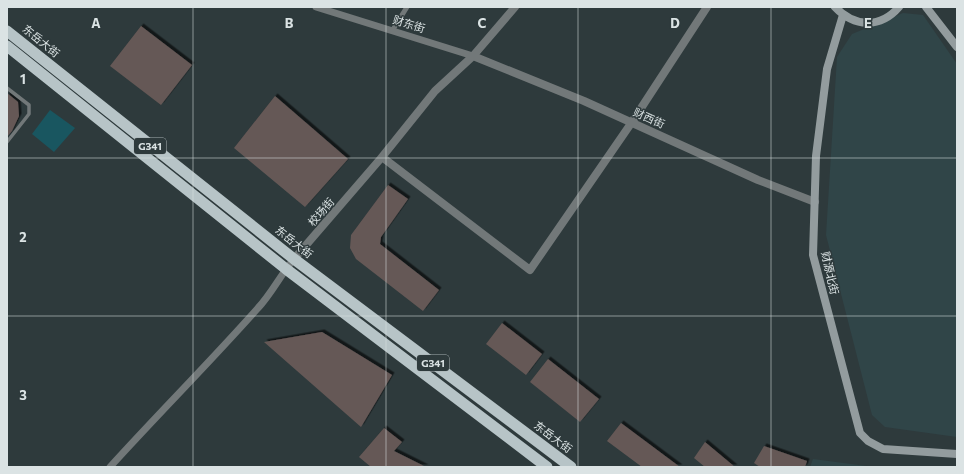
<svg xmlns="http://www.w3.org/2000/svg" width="964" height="474" font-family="Commissioner,'Noto Sans SC',sans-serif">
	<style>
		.built { fill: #304548 }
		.green { fill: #195660 }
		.building { fill: #655856; filter: url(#shadow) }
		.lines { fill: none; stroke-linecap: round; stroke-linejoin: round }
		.service { stroke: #727879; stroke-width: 3.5 }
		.pedestrian { stroke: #727879; stroke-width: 5 }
		.minor { stroke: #727879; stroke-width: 7 }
		.tertiary { stroke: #727879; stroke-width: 8 }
		.secondary { stroke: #939c9e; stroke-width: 8 }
		.trunk { stroke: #b7c4c7; stroke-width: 11 }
		.grid { fill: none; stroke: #dbe3e4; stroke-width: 1; stroke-opacity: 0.55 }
		.labels { text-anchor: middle; stroke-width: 3; stroke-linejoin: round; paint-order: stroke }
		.shield { fill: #2e3a3c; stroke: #a7b0b2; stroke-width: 1 }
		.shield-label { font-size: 10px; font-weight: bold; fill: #dbe3e4 }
		.street-label { font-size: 11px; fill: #dbe3e4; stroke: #2e3a3c }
		.grid-label { font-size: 13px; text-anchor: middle; font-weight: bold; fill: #dbe3e4; stroke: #2e3a3c; stroke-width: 3; stroke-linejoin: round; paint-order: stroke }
	</style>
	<defs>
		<filter id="shadow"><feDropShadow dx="2.5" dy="-2.5" stdDeviation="0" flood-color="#0009"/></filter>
	</defs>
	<rect width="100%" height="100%" fill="#2e3a3c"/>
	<path class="built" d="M903,13L923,15L957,64V437L885,427L872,415L826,235L837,57L852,34Z
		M813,459L874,467H810Z"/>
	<path class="green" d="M50,110L75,128L54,152L32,134Z"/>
	<path class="building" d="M141,26L192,65L161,105L110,66Z
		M7,93L18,102L19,116L12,131L7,137Z
		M275,96L348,159L305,207L234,148Z
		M388,185L408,199L381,237L380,244L439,290L423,311L356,259L350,248L351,235Z
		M502,323L542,354L526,375L486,344Z
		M322,332L392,375L361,427L264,342Z
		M548,359L599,399L580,422L530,382Z
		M621,423L680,467H642L607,441Z
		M384,428L402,442L394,451L426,467H371L359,457Z
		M705,442L735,467H705L694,458Z
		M764,446L807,461L805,467H760L754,463Z"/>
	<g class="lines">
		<path class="service" d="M7,88L29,105V114L7,142"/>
		<path class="pedestrian" d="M392,31L407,7"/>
		<path class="minor" d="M316,7L473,56
			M110,467C159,413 210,362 258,308C272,293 281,274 294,259"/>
		<path class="tertiary" d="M473,56L584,101L758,180L815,202
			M382,157L530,270L632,122L707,7
			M294,259L382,157L435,91L473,56L515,7"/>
		<path class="secondary" d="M835,7C854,27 880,29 899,7
			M926,7L957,47
			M843,15L827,69L816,156L813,255L860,433L868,441L883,449L957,454"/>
		<path class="trunk" d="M7,31L294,259L571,467
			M7,46L286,269L547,467"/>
	</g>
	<path class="grid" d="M193,7V467M386,7V467M578,7V467M771,7V467M7,158H957M7,316H957"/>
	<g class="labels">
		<g class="shield">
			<rect x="134" y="138" width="32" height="16" rx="3"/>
			<rect x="417" y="355" width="32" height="16" rx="3"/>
		</g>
		<g class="shield-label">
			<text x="150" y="150">G341</text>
			<text x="433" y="367">G341</text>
		</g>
		<g class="street-label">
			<text transform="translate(409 24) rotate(17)" y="4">财东街</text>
			<text transform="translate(41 41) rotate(39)" y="4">东岳大街</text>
			<text transform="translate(649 118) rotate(24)" y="4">财西街</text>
			<text transform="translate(321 212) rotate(-49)" y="4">校场街</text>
			<text transform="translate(294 242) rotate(38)" y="4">东岳大街</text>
			<text transform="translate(830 273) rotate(77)" y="4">财源北街</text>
			<text transform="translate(553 437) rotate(37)" y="4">东岳大街</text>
		</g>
	</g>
	<g class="grid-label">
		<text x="96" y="28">A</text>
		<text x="289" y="28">B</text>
		<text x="482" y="28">C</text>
		<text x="675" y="28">D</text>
		<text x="868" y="28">E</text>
		<text x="23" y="84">1</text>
		<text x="23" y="242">2</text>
		<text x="23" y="400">3</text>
	</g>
	<rect width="964" height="474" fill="none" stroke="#dbe3e4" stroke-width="16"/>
</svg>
